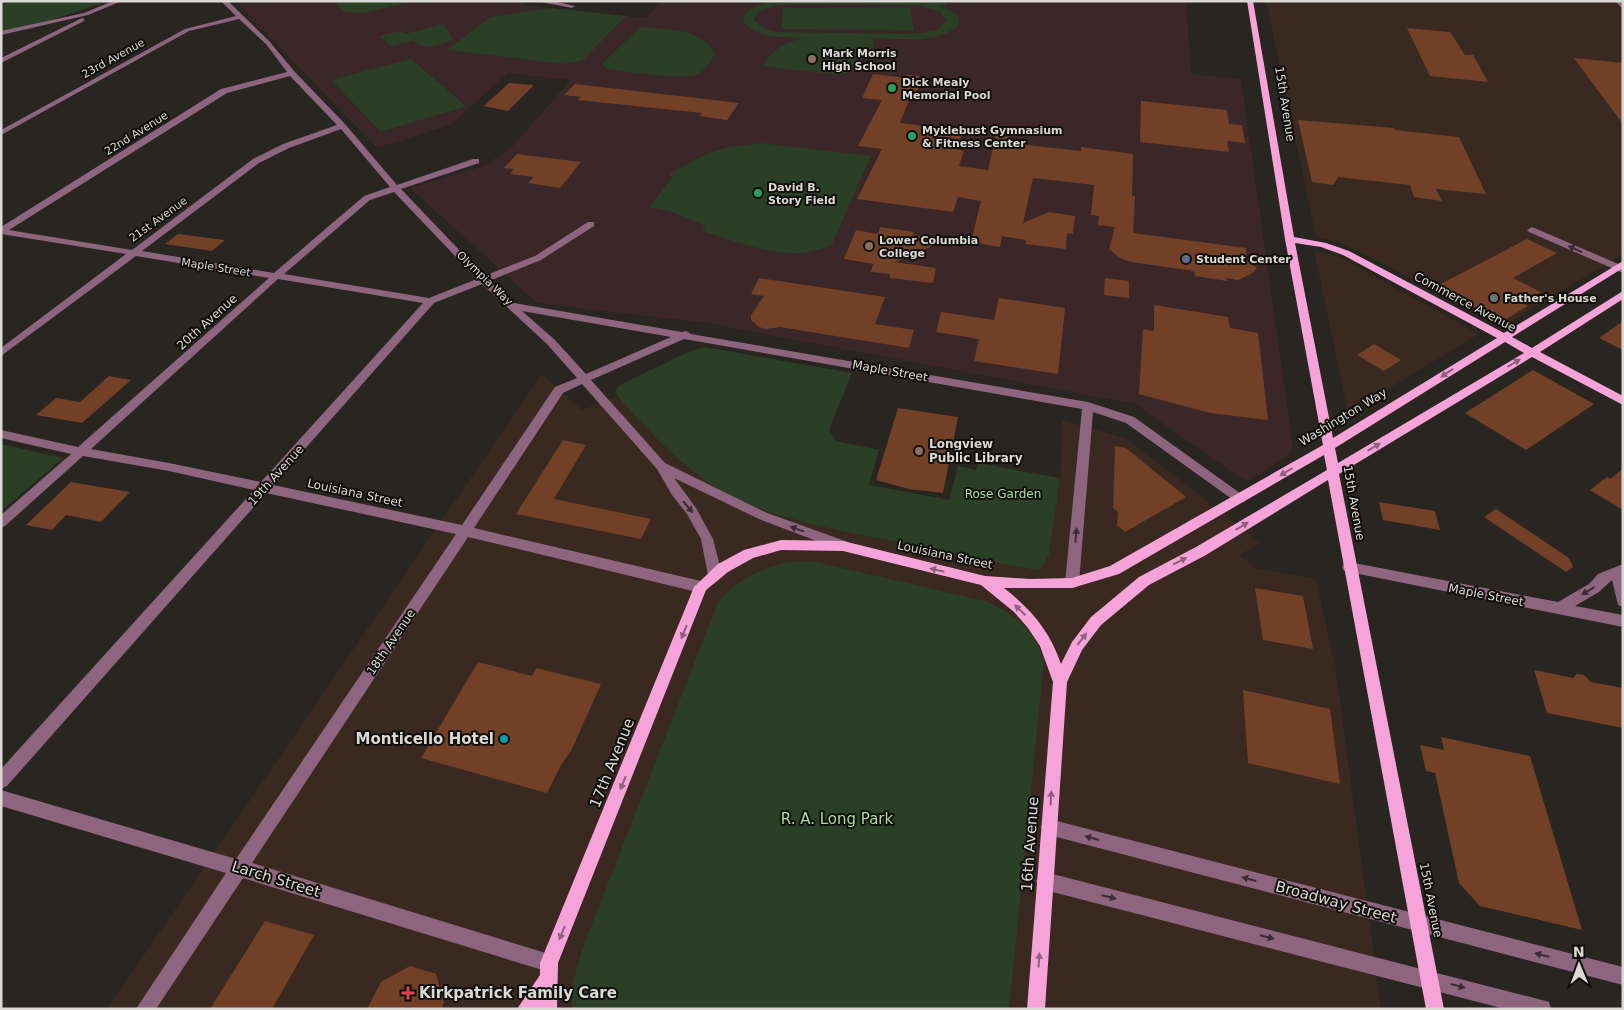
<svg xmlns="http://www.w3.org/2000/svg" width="1624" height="1010" font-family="'DejaVu Sans',sans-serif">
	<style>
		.commercial { fill: #3a2921 }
		.education { fill: #3b2728 }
		.green { fill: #2b3f26; fill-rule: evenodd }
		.building { fill: #724027 }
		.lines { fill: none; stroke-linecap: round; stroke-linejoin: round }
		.minor { fill: #8d657f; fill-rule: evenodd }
		.major { fill: #f5a3d9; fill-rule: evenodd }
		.oneway { fill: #3c2d34 }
		.oneway2 { fill: #8e607d }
		.education-dot { fill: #8d6e63; stroke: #100f0c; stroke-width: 2 }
		.leisure-dot { fill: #2e9e5b; stroke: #100f0c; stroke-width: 2 }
		.service-dot { fill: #5c6f8a; stroke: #100f0c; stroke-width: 2 }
		.worship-dot { fill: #6b7280; stroke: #100f0c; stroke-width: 2 }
		.culture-dot { fill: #0f9aa8; stroke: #100f0c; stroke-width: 2 }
		.health-dot { fill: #e0444e; stroke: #100f0c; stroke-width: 2 }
		.labels { text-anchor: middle; stroke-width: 4; stroke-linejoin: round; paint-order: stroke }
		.far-poi-label { font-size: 11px; font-weight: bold; fill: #dbd9d5; stroke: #100f0c; text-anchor: start }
		.far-street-label { font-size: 11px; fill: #dbd9d5; stroke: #100f0c }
		.street-label { font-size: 12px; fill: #dbd9d5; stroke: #100f0c }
		.poi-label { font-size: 12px; font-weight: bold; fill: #dbd9d5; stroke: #100f0c; text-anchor: start }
		.park-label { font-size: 12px; fill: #a8df9a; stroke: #100f0c }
		.near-poi-label { font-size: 15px; font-weight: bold; fill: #dbd9d5; stroke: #100f0c; text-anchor: end }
		.near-street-label { font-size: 15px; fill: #dbd9d5; stroke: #100f0c }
		.near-park-label { font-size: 15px; fill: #a8df9a; stroke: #100f0c }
	</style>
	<rect width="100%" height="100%" fill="#292520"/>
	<path class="commercial" d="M1266,1H1623V254L1502,327L1363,253L1338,242L1316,237Z
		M1314,251L1339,257L1479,334L1353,410L1347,408Z
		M542,374L582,410L617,396L683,464L715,487L753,506L785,517L829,528L1040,571L1049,555L1060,478L1062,420L1127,439L1261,543L1239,555L1257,569L1316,579L1336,672L1381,1009H107Z"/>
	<path class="education" d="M243,1H525L521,5L645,18L662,1H1186L1191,74L1241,79L1293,447L1291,453L1250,481L1242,479L1135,404L707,323L537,303L410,188L481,167L510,149L571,80L508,73L450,125L377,148L237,3Z"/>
	<path class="green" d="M1,1H108L51,20L1,31Z
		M332,1H413L364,13L345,12Z
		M774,1H946L947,5H940L956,14L959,20L958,26C935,45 898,38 870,38L874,42L873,47L848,73L838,75L762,66C773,49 786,41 806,38C785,36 757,41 743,21C745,7 762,4 774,1ZM791,4L920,5L940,12L947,21L937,30L915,34L777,32L766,29L754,21L755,16C764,6 778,5 791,4Z
		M551,8L626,16L583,60L563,64L447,50L491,17Z
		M783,8H910L914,30L781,29Z
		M444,24L453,40C438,45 427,52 413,41L391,46L379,36L401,31L405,34Z
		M640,27C666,30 700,27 715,53C711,61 707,69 698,74C683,81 625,71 607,69L602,64Z
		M411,59L466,106L381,132L331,80Z
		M759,143L871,156L832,244C791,266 744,243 702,231L706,226L670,211L650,207L671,179L670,174C690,162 711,150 735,146C744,145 751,145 759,143Z
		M704,347L852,373L829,430L836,441L879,450L869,485L949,500L958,466L976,470L978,463L1060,478L1049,555L1040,571C988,561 936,550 883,539C826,528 765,517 714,486C676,462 647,428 617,396L616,390L620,385L688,352Z
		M1,444L63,458L1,511Z
		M789,562H816L985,601C1016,615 1031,627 1044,659L1009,1009H572L573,982L582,950L719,600C742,577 757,570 789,562Z"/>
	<path class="building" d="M1407,28L1450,32L1465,55H1473L1488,82L1430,76Z
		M1574,58L1623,63V124L1605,100Z
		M873,74L906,78L907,75L920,76L918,79H922L913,101L909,100L900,123L963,131L956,149L964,151L959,166L988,170L996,135L1011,137L1009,143L1081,151V147L1133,154L1132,196H1135L1133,233L1246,248L1247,261L1257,268L1251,274L1238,280L1226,278L1227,281L1195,276L1194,271L1131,262L1120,258L1109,249L1115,227L1098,225L1099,216L1091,215L1094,185L1033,178L1023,223L1049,212L1075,216L1073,234L1067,233L1066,249L1026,244V240L1002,236L1000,247L971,242L981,201L958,197L953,212L857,199L882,149L858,146L882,100L862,98Z
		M509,83L534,85L508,111L484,106Z
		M575,84L705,99L739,103L727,120L699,116L702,113L578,100L581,97L564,95Z
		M1141,101L1227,110L1229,124L1242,125L1245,143L1227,141L1229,152L1140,142Z
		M1298,120L1394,128L1395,130L1459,137L1486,194L1436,189L1442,201L1414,197L1410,185L1338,177L1333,185L1312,182Z
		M517,154L581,162L560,188L528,183L534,177L510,174L514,169L504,168Z
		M880,227L914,232L913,235L947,240L895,262L936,268L933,283L890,278V274L870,272L874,264L844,259L856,230L878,234Z
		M178,234L225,240L212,251L165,244Z
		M1527,239L1557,253L1513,278L1541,292L1523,303L1528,306L1501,322L1435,287Z
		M759,278L885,297L875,324L914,330L909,348L780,327L766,329L759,327L751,320V315L764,296L751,294Z
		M1105,278L1129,281V298L1104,295Z
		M999,298L1065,308L1058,374L974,361L979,339L936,332L941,312L994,320Z
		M1154,305L1228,317L1230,328L1258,333L1268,420L1210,413L1139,394L1143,329L1154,331Z
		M1623,321V350L1599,338Z
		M1374,344L1401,360L1384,371L1357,355Z
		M1533,370L1594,404L1526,450L1465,413Z
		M109,376L131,380L82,423L36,415L56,398L80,402Z
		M898,408L958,417L943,493L909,489L876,480Z
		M563,440L586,445L554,499L651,519L641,539L516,514Z
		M1115,446L1126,448L1186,497L1125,532L1117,525L1118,512L1113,508Z
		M1623,469V510L1590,490L1607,477L1610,479Z
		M71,482L130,492L101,522L66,515L52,530L26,525Z
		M1379,502L1435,511L1440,530L1383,520Z
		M1496,509L1569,558L1573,567L1566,572L1484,517Z
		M1255,588L1303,596L1313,649L1263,640Z
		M478,662L532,676L536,668L601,684L571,751L561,765L547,793L421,758Z
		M1534,670L1573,678L1577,674L1584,675L1591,682L1623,688V728L1547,713Z
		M1243,690L1330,709L1340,784L1248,763Z
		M1441,737L1530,756L1582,930L1480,906L1459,883L1435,773L1426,771L1420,745L1444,750Z
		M265,921L314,935L272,1009H210Z
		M410,966L436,974L444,1003L441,1009H367L381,982Z"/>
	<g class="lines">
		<path class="minor" d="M113,1H122L88,15L1,35V31L84,13Z
			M221,1H228L270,42L294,71L345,124L397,185L473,159H479V163L401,189L484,276L535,256L588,222H594V226L541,260L489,281L514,303L682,332L686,331L691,334L1088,402L1134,417L1244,496L1246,499L1244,502H1236L1126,423L1093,412L1079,583L1077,587L1072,588L1067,587L1065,583L1082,409L684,339L591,380L665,463L767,513L848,542L850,546L848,550L843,551L759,519L674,478L696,508L713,539L722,575L720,579L715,580L710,579L708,575L701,539L687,514L672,495L657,469L582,384L563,393L474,528L701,581L706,583L708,587L706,591L701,593L468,537L252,863L549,954L555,957L558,963L555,969L549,972L243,878L156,1009H136L226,873L1,806V790L236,859L456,534L266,493L7,786L1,789V769L254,490L169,471L83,456L5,526L1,528V515L71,454L1,438V430L78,447L269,278L136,256L1,356V348L126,254L1,234V227L221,89L287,72L266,44L239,19L189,31L1,135V130L185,29L236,16ZM290,76L337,125L283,144L253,159L132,250L9,230L227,93ZM341,129L390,187L364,196L274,273L142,251L259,163L289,148ZM394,192L477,279L429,298L284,274L370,200ZM278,279L423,303L261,482L169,463L91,449ZM482,284L547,344L577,378L555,387L462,525L273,485L434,303ZM522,311L671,337L586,374L555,340Z
			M536,1H553L575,6L572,8Z
			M1615,1H1622L1623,9Z
			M82,18L84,19V21L1,63V58Z
			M1532,227L1623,266V273L1529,232L1527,230Z
			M1349,562L1558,602L1589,584L1598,574L1623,564V607L1618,605L1612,580L1599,592L1575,606L1623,615V627L1349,572L1344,571L1342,567L1344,563Z
			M1049,819L1623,967V985L1049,835L1043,833L1041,827L1043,821Z
			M1045,872L1542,1000L1549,1002L1551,1009H1505L1045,890L1039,887L1036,881L1039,875Z"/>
		<path class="major" d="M1247,1H1253L1294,237L1326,243L1349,251L1504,333L1623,261V268L1512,337L1532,348L1623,291V299L1540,352L1623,396V405L1532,357L1339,474L1444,1009H1426L1328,480L1206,555L1149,585L1101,625L1082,650L1067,682L1045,1009H1027L1053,682L1040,646L1028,628L1014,612L981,585L843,551L781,550L753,558L728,572L706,590L558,963L557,1009H517L540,975V963L694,587L718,564L744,550L781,540L843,541L985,576L1030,579L1072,578L1110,566L1323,445L1285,239ZM1295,243L1321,247L1343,255L1497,338L1333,438ZM1505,342L1524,353L1338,463L1335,448ZM1324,455L1327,470L1196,547L1139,577L1091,617L1072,642L1061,664C1050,631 1031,609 1004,588H1072L1119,574Z"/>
	</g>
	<defs><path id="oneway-solid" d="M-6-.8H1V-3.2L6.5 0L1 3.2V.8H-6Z" transform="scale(1.25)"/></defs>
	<g class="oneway">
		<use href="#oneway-solid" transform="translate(1575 249) rotate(-156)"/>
		<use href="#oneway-solid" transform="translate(688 507) rotate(50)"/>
		<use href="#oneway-solid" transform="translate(797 529) rotate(-160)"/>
		<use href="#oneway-solid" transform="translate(1076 535) rotate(-85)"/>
		<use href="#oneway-solid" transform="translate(1588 591) rotate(149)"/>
		<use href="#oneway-solid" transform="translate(1092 838) rotate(-165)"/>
		<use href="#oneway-solid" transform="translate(1249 879) rotate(-165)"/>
		<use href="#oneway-solid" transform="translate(1109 897) rotate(14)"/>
		<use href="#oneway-solid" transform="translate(1267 937) rotate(14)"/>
		<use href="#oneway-solid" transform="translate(1542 955) rotate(-166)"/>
		<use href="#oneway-solid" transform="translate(1458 986) rotate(15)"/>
	</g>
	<g class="oneway2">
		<use href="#oneway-solid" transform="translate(1514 363) rotate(-31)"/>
		<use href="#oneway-solid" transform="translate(1447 373) rotate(147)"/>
		<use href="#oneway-solid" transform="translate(1374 447) rotate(-31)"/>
		<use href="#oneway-solid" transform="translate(1286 472) rotate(149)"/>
		<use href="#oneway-solid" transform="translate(1242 526) rotate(-31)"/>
		<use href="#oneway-solid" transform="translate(1180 561) rotate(-27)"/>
		<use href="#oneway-solid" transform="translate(937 570) rotate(-167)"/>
		<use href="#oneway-solid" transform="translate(1020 610) rotate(-136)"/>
		<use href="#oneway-solid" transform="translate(684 632) rotate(112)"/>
		<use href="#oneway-solid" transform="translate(1082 639) rotate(-52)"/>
		<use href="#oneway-solid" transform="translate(623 783) rotate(112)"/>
		<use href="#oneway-solid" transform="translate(1051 798) rotate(-86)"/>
		<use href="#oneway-solid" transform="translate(562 933) rotate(112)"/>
		<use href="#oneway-solid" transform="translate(1039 960) rotate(-86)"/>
	</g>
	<g class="education-dot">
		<circle cx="812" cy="59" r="5"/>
		<circle cx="869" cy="246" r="5"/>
		<circle cx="919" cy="451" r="5"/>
	</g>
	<g class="leisure-dot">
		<circle cx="892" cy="88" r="5"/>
		<circle cx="912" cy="136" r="5"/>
		<circle cx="758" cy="193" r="5"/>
	</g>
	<circle class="service-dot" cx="1186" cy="259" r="5"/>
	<circle class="worship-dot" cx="1494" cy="298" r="5"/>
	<circle class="culture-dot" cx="504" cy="739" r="5"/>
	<path class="health-dot" d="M405.5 985.5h5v5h5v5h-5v5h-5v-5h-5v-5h5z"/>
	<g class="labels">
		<g class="far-poi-label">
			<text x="822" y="57">Mark Morris<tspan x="822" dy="13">High School</tspan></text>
			<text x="902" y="86">Dick Mealy<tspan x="902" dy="13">Memorial Pool</tspan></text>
			<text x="922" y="134">Myklebust Gymnasium<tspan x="922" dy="13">&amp; Fitness Center</tspan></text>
			<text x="768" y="191">David B.<tspan x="768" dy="13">Story Field</tspan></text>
			<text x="879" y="244">Lower Columbia<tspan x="879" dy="13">College</tspan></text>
			<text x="1196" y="263">Student Center</text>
			<text x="1504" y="302">Father's House</text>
		</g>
		<g class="far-street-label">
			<text transform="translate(113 58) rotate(-29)" y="4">23rd Avenue</text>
			<text transform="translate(136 133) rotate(-32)" y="4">22nd Avenue</text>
			<text transform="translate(158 219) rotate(-36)" y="4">21st Avenue</text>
			<text transform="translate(216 267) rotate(9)" y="4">Maple Street</text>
			<text transform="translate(485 278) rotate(44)" y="4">Olympia Way</text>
		</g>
		<g class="street-label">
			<text transform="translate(1285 104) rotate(81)" y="4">15th Avenue</text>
			<text transform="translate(1465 302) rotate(28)" y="4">Commerce Avenue</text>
			<text transform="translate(207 322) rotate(-42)" y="4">20th Avenue</text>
			<text transform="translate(890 371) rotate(10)" y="4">Maple Street</text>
			<text transform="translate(1343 417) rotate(-31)" y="4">Washington Way</text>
			<text transform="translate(276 475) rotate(-48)" y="4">19th Avenue</text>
			<text transform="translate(355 493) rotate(12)" y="4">Louisiana Street</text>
			<text transform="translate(1354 503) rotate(80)" y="4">15th Avenue</text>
			<text transform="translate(945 555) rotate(12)" y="4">Louisiana Street</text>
			<text transform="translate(1486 595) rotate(11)" y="4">Maple Street</text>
			<text transform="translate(391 642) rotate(-56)" y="4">18th Avenue</text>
			<text transform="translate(1431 900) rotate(79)" y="4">15th Avenue</text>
		</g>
		<g class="poi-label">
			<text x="929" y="448">Longview<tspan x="929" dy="14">Public Library</tspan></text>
		</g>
		<g class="park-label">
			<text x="1003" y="498">Rose Garden</text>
		</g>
		<g class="near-poi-label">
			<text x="494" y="744">Monticello Hotel</text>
			<text x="419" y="998" text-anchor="start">Kirkpatrick Family Care</text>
		</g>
		<g class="near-street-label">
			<text transform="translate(612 763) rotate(-68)" y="5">17th Avenue</text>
			<text transform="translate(1030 844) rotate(-86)" y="5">16th Avenue</text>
			<text transform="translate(276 879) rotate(17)" y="5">Larch Street</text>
			<text transform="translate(1336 902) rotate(15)" y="5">Broadway Street</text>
		</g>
		<g class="near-park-label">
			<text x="837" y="824">R. A. Long Park</text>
		</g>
	</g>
	<rect width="1624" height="1010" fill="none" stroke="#dbd9d5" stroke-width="5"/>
	<g transform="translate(1579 965) rotate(359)" stroke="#100f0c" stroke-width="4" paint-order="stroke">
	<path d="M0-4L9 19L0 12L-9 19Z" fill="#dbd9d5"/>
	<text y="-8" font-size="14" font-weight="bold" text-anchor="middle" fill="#dbd9d5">N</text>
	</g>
</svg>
